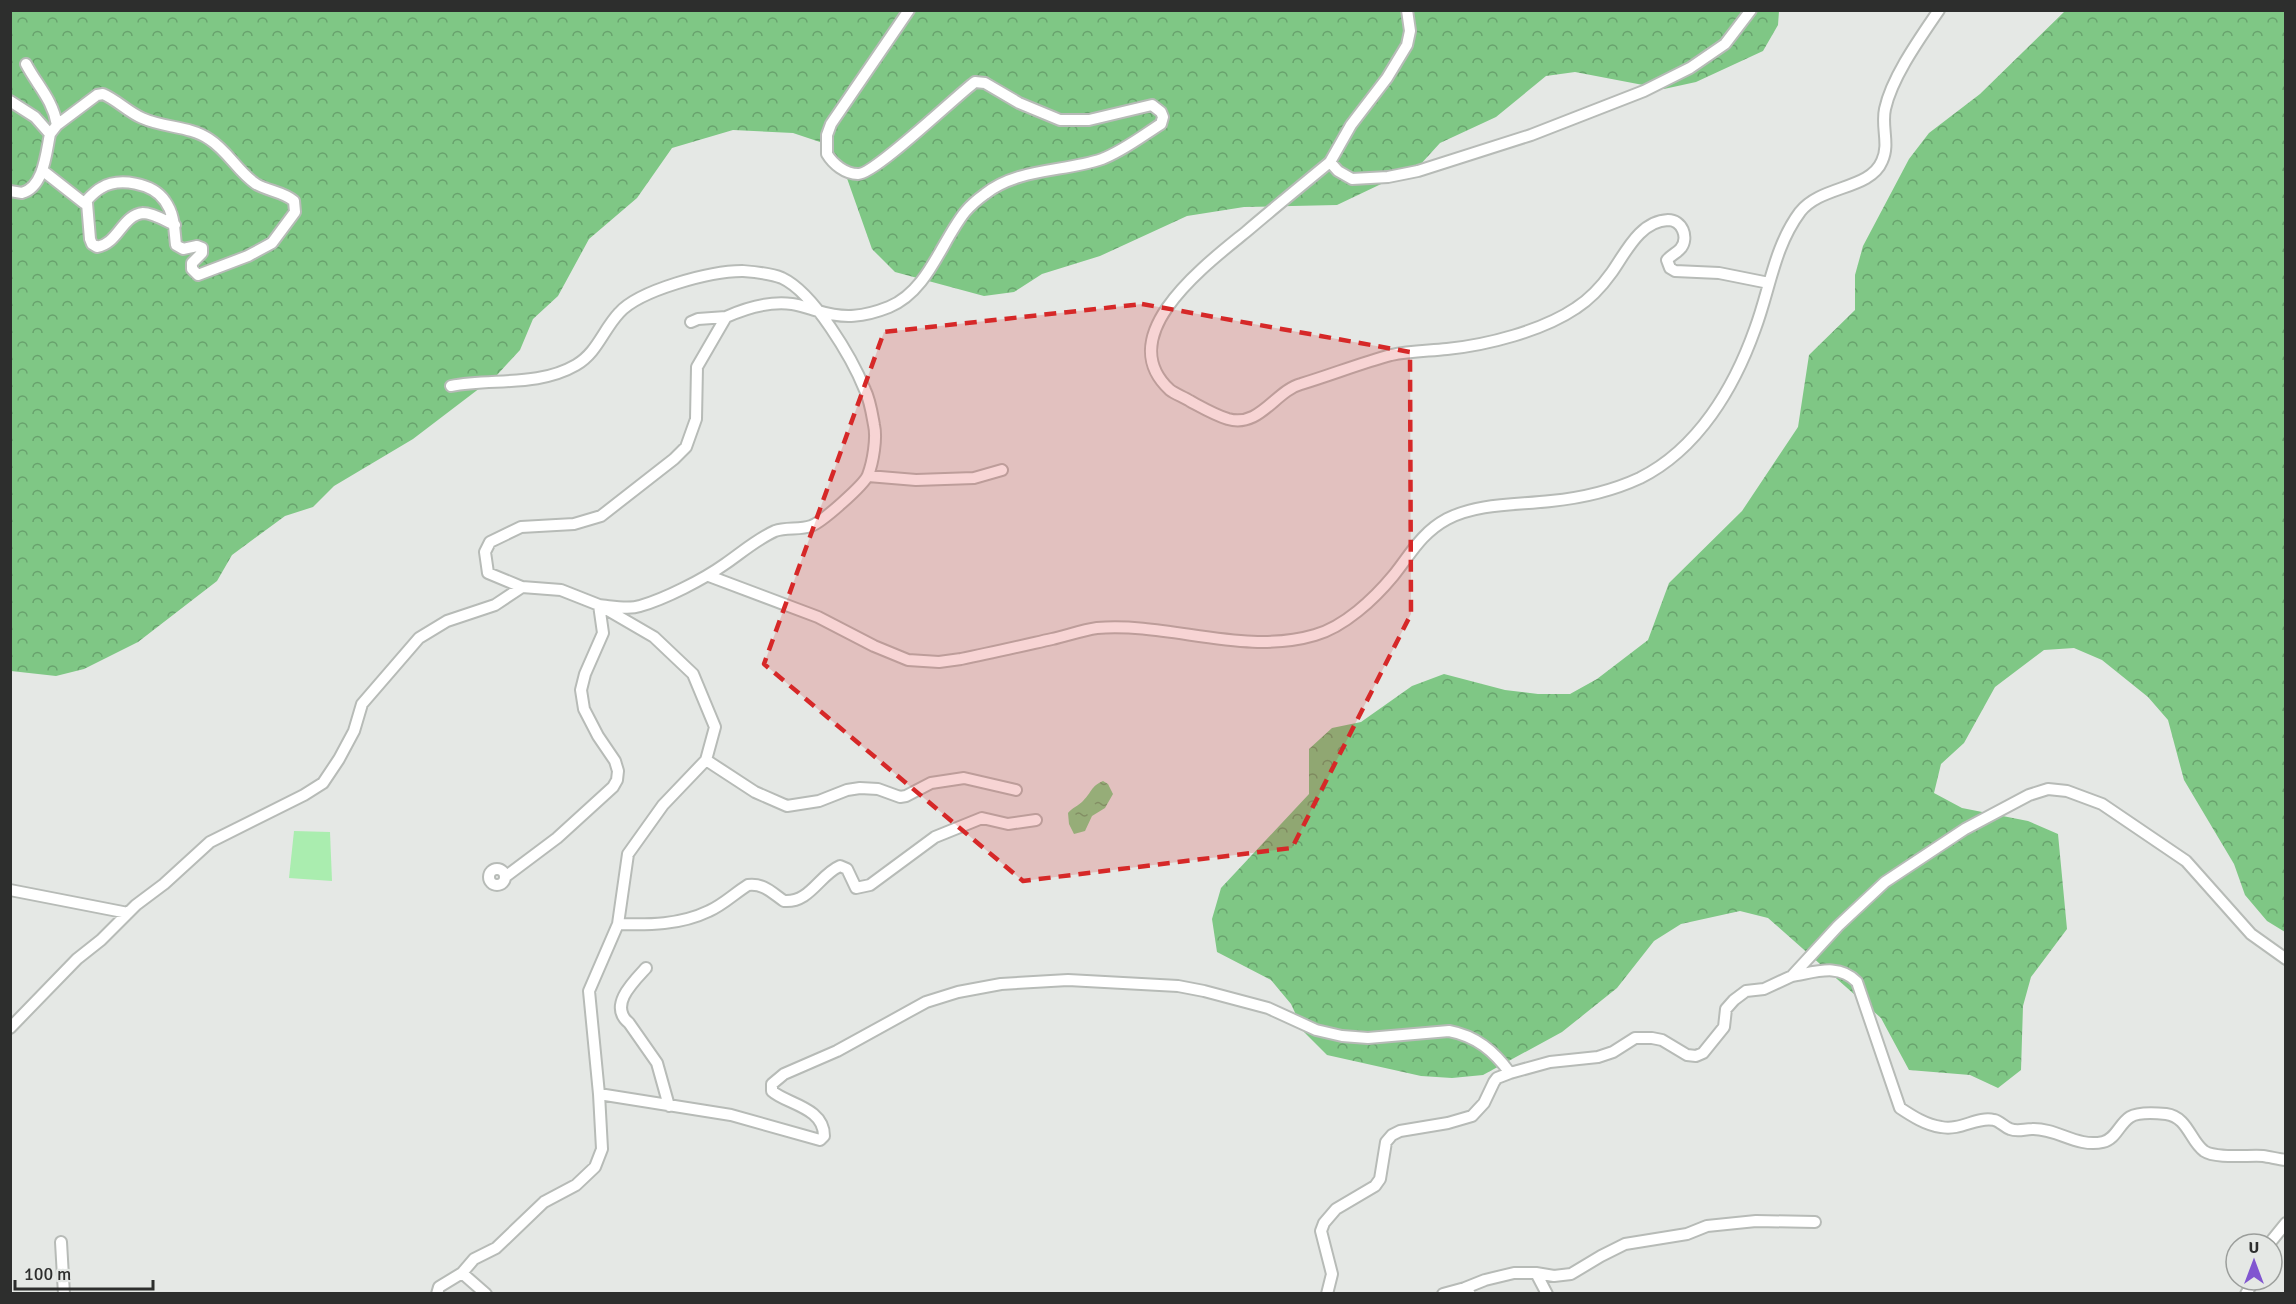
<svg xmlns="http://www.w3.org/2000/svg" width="2296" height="1304" font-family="Signika,sans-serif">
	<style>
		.forest { fill: url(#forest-crowns) }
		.park { fill: #aaedaf }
		.water { fill: url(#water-ripples) }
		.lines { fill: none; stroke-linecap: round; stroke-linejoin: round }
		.minor-casing { stroke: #b7bbb7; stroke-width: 14 }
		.minor { stroke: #fff; stroke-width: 10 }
		.marked { fill: #d62828; fill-opacity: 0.2; stroke: #d62828; stroke-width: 4.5; stroke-dasharray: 12 8; stroke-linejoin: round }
	</style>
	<defs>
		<pattern id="forest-crowns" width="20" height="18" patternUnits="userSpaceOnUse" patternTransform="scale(1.5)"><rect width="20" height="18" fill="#7fc785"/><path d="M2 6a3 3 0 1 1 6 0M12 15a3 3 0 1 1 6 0" fill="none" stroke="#68a26d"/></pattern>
		<pattern id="water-ripples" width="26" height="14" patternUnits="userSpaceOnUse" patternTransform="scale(1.5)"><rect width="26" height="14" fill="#86cf8c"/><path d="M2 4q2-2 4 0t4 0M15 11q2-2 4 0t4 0" fill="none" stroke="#6ea873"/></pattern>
	</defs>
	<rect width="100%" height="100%" fill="#e5e8e5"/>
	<path class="forest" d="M10,11H1779L1778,25L1763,51L1696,82L1664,89L1575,72L1546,76L1496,117L1440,143L1419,166L1337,205L1244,207L1187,216L1100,256L1042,274L1014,292L984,296L895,272L872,249L843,167L823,143L793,133L733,130L672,148L637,198L589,239L558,296L533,319L520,350L497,375L413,439L334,486L313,507L285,516L232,555L217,581L138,642L84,669L56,676L11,671Z
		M2065,11H2285V932L2267,921L2245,895L2234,864L2184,780L2168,720L2148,697L2102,660L2074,648L2044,650L1995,687L1964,743L1941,764L1934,793L1962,808L2028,821L2058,834L2067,929L2031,977L2023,1006L2021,1070L1998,1088L1970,1075L1909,1070L1881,1018L1768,918L1740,911L1681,924L1654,941L1617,988L1562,1032L1483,1075L1452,1078L1421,1076L1327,1055L1304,1032L1291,1004L1271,980L1217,952L1212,919L1221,888L1309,794V749L1332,728L1361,722L1412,686L1444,674L1505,690L1538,694H1570L1597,679L1648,640L1669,583L1742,511L1798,427L1809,355L1855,310V275L1863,246L1909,159L1929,133L1980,94Z"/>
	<path class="park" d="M294,831L330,832L332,881L289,878Z"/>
	<path class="water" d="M1103,781L1108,784L1113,794L1105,808L1092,816L1085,831L1074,834L1069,824L1068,813C1072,808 1078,806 1083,801C1092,792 1091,786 1103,781Z"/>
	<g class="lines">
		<defs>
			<path id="minor" d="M1407,10L1410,31L1407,45L1387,78L1351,125L1330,162L1338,171L1352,179L1388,177L1418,171L1531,135L1644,91L1690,68L1725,44L1751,10
				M26,64C37,85 53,100 57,125
				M10,101L35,117L50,134C46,153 44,187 22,193L10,191
				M1330,162C1302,185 1274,208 1247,231C1208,263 1110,335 1170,390C1175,394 1184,397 1190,401C1203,408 1215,415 1228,419C1260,428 1275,391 1301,384C1331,375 1361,363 1391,355C1410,351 1428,351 1447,349C1487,345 1542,331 1576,308C1590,299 1602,286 1612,272C1626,252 1640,221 1668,220C1682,220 1689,237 1681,248C1677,253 1671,255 1667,260L1670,268L1675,271L1719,273L1769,283
				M42,170L84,203C89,198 95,191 101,188C119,177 153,183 165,201C175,215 174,229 176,245L183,249L197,246L202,248V253L192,263V269L198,275L248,256L272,243L295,212L294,201C284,192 268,191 256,184C238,172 228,151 209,139C190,126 164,128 142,118C128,112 117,100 103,94L97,95L57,125L50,134
				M84,203H87L90,239L92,244L97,247C118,244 122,215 143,213C153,213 166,221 175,225
				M726,317C746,308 769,301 792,304C801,305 809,309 818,311C844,319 864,317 889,307C928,291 941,242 965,212C970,206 978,199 985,194C1018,168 1064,172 1102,159C1123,151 1142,136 1161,124L1163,117L1161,112L1152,105L1089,120H1060L1019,103L985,83L975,82C956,96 874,175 858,174C845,174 833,164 827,154V135L831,124L909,10
				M451,386C492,378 538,387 576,365C597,353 603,330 619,313C639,290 711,271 742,271C755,272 770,273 782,278C814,293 852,358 865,390C870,400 872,414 874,425C877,438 873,462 868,475C864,485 821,523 811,526C800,530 786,527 775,531C757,539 741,553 725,564C704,579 665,599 640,606C628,610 611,606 599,605L603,633L585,674L581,690L584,709L598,736L615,761L618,771L617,780L613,787L557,838L505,877
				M868,476L916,480L974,478L1002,470
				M709,576L818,617L874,646L908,660L939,662L961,659C991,653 1021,646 1052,639C1066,636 1082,630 1097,628C1169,622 1244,656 1315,635C1344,627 1374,599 1393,576C1410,555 1421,533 1447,519C1478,503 1516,505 1551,501C1581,498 1612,491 1640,478C1698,449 1734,388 1755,329C1770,289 1774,247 1800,212C1821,185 1870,190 1882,161C1890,144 1881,127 1885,109C1892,77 1920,38 1939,10
				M706,760L755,792L787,806L819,801L847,790L860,788L878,789L900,797L906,796L931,783L964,778L1016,790
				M489 877a8 8 0 1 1 16 0a8 8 0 1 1-16 0Z
				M10,890L128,913
				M618,924C649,925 680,925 709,911C723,905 735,893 748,885C764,883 772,893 784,901C810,903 819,875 840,866L847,869L856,888L870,885L935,837L982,818L1008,824L1036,820
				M646,968C633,982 608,1006 629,1023L657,1063L669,1106
				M1792,976C1816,972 1839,963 1857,982L1900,1108C1912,1116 1926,1125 1941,1127C1961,1131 1977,1116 1994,1120C2000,1121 2004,1127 2010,1129C2018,1132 2024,1129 2032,1129C2057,1128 2077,1148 2103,1142C2116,1139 2119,1124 2130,1117C2138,1112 2156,1113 2166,1114C2188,1117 2190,1141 2204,1151C2216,1159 2248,1155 2263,1156C2270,1157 2278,1159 2286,1160
				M10,1028L77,959L101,940L136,905L164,884L210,842L304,795L323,783L339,759L354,731L362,704L419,638L447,621L495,605L522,587
				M599,1094L731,1115L820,1140L824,1136C824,1107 786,1104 772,1091V1084L784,1074L837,1051L926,1002L958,992L1001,984L1068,980L1178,986L1204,991L1268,1008L1316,1030L1342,1036L1368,1038L1449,1031C1476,1036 1494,1051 1510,1073
				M61,1242L64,1294
				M2269,1244L2286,1223
				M462,1273L474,1259L496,1248L544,1202L576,1185L595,1167L602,1149L599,1094L589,991L618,924L628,854L663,805L706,760L715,727L693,674L654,637L599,605L561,590L522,587L488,573L485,552L490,542L521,527L574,524L601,516L674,459L686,447L696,419L697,367L726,317L698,319L691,322
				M1536,1273L1547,1294
				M1465,1288L1485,1280L1514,1273H1536L1554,1276L1571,1274L1601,1256L1625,1244L1687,1234L1707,1226L1756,1221L1815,1222
				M437,1294L439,1287L462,1273L486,1294
				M1327,1294L1332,1274L1321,1231L1324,1223L1336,1209L1375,1186L1380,1179L1386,1142L1392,1135L1400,1131L1448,1123L1472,1116L1484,1103L1494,1082L1497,1078L1510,1073L1550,1062L1598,1057L1613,1052L1635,1038H1652L1662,1040L1687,1055L1696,1056L1703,1053L1724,1027L1726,1009L1734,1000L1746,991L1764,989L1792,976L1838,926L1885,882L1965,829L2029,795L2048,789L2067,791L2102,804L2186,861L2251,934L2286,959
				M1443,1294L1465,1288L1470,1294
				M2246,1294L2254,1280"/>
		</defs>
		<use href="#minor" class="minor-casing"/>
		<use href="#minor" class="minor"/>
	</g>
	<path class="marked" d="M1142,304L1410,352L1411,614L1292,848L1023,881L764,664L884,332Z"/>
	<rect width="2296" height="1304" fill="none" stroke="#2d2e2d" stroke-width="24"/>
	<g transform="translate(2254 1262)"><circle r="28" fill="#e5e8e5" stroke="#9b9e9b" stroke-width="1.5"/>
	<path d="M0-4.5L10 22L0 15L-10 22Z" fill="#8156d0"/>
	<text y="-9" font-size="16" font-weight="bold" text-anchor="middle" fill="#2d2e2d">U</text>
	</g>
	<path d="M15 1280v9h138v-9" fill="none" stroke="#2d2e2d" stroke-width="3"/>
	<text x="24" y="1280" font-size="18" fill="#2d2e2d" stroke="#e5e8e5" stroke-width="4.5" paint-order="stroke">100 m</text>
</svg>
